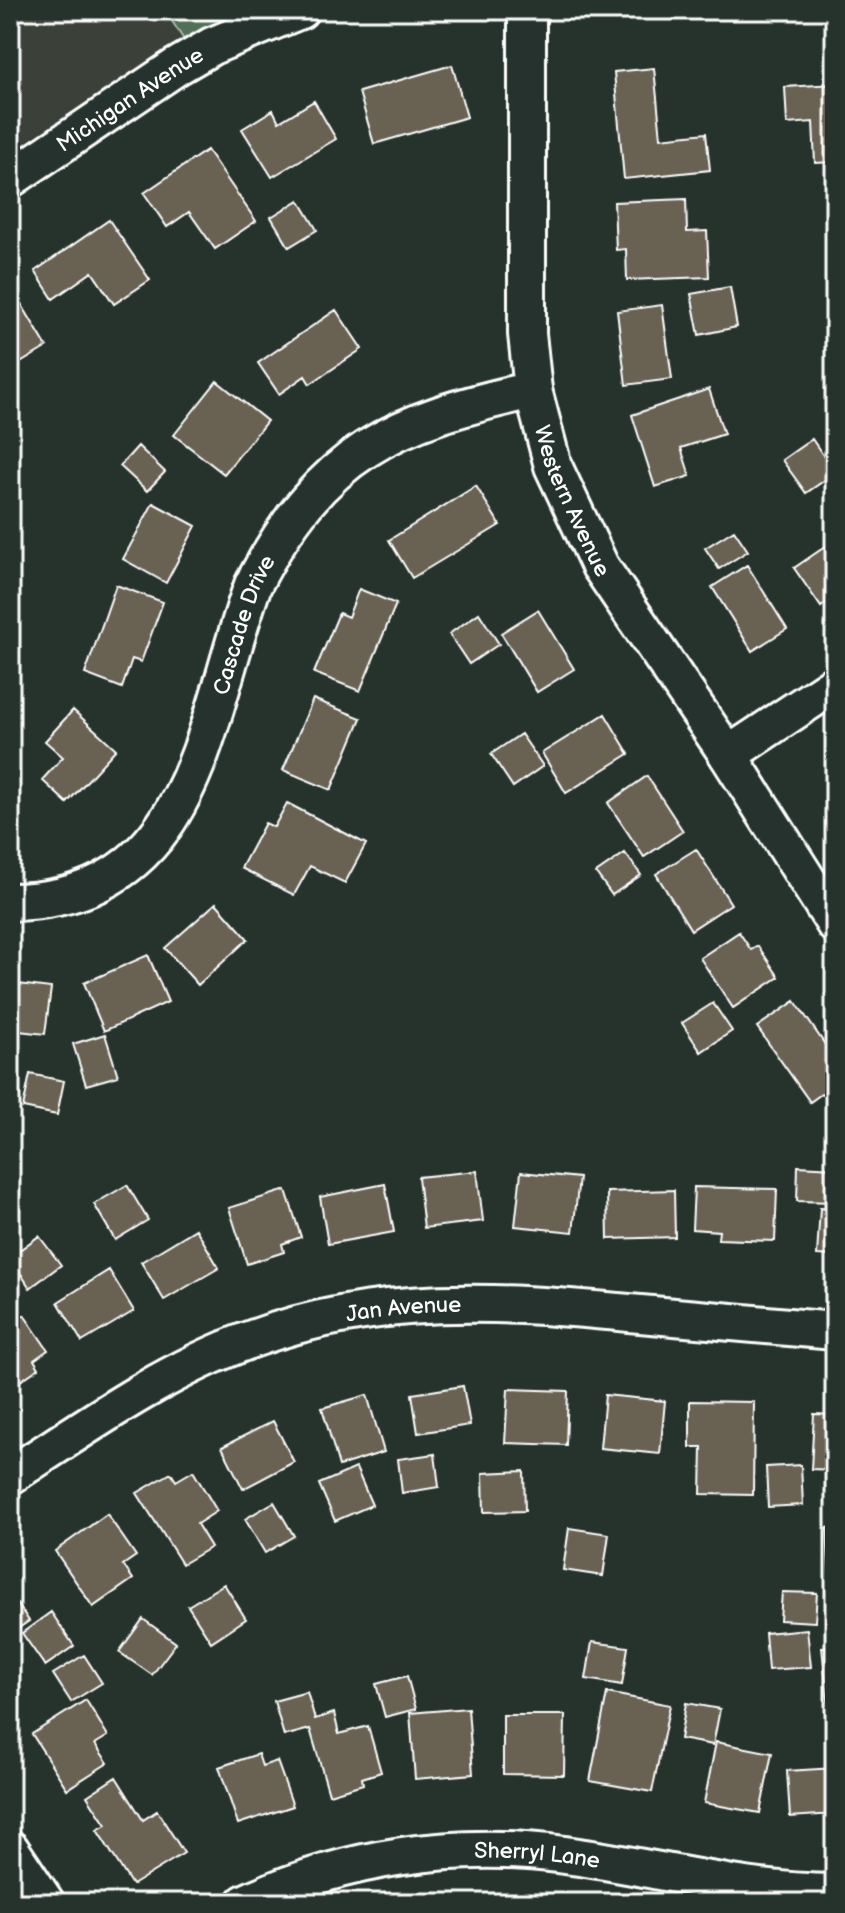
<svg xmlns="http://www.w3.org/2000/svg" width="845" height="1913" font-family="'Balsamiq Sans',sans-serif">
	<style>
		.built { fill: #3a4138 }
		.green { fill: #517059; stroke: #a8b8ac; stroke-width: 2 }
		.building { fill: #696252; stroke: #fff; stroke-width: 2 }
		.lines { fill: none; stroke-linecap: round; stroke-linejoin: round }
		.minor-casing { stroke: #fff; stroke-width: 42 }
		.minor { stroke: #26332d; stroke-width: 36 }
		.labels { text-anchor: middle; stroke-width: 6; stroke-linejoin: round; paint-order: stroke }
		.street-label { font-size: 22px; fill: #fff; stroke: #26332d }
	</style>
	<rect width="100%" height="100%" fill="#26332d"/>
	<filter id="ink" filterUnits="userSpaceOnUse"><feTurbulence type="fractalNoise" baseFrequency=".0125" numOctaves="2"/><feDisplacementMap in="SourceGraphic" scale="16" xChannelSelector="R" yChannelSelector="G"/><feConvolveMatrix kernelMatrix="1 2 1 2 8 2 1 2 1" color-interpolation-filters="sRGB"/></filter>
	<g filter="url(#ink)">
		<path class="built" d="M10,10H165L184,40L10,152Z"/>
		<path class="green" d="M165,10H252L184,40Z"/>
		<path class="building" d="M452,65L467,117L374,144L359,92Z
			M654,68L661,138L706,133L710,170L624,179L614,72Z
			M835,84V162L815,163L813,122L787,124L785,87Z
			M314,101L336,139L272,177L242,129L273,110L279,122Z
			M207,150L256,221L215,249L189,212L167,227L144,193Z
			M686,199L687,232L707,231L709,277L627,280L626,249L616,250L614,202Z
			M299,200L317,230L289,247L271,217Z
			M109,220L150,280L114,304L92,272L53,299L35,271Z
			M10,285L47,347L12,368L10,366Z
			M730,287L737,327L699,335L691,294Z
			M662,305L672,379L626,385L617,311Z
			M336,310L362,349L310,384L305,376L279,394L258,363Z
			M217,381L267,421L224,474L174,435Z
			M709,389L724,434L681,448L690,476L655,487L632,415Z
			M812,439L835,473L806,493L782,460Z
			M138,446L165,472L147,491L120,466Z
			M476,486L500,525L412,578L389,540Z
			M153,503L196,526L166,583L123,559Z
			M734,530L748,551L719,569L705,548Z
			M835,540V597L821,607L794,568Z
			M747,565L787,629L752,651L712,587Z
			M116,585L163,602L141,662L132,659L122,688L85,674Z
			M359,589L396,604L360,691L314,673L339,613L348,617Z
			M538,610L574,669L537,692L501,633Z
			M479,613L499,644L469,664L449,634Z
			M313,699L361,718L331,790L283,770Z
			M73,710L116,749L67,803L42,780L63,757L45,741Z
			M605,714L629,754L566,793L542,753Z
			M521,734L543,766L513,787L491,754Z
			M647,776L683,831L644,857L608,803Z
			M287,803L366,844L345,883L310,866L294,895L241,868L265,823L274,827Z
			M696,849L731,904L691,930L656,874Z
			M625,853L641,875L612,895L596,873Z
			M216,903L248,939L198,985L165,948Z
			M739,932L751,950L758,946L779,977L733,1008L700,958Z
			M148,955L168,1002L104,1031L84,983Z
			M10,983L51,988L45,1034L10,1030Z
			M795,1001L835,1059V1084L810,1102L757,1027Z
			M713,1003L732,1031L701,1052L682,1023Z
			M105,1034L118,1076L86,1085L73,1044Z
			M30,1074L64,1081L57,1115L23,1108Z
			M798,1166L835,1168V1202L797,1201Z
			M477,1171L483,1221L424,1228L418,1177Z
			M521,1172L579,1178L573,1232L515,1226Z
			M385,1184L394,1232L328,1244L320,1197Z
			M127,1185L148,1220L115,1240L94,1204Z
			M694,1187L777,1189L775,1241L718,1239L719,1231L692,1229Z
			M286,1190L301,1237L282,1244L284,1252L247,1264L229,1208Z
			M674,1190L675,1237L608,1239L607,1192Z
			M820,1208L835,1209V1256L817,1255Z
			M196,1229L219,1268L164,1300L141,1262Z
			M39,1236L61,1265L30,1288L10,1257Z
			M109,1270L134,1311L82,1342L58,1302Z
			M24,1315L48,1350L34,1360L39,1368L10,1388V1325Z
			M463,1386L470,1425L418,1433L412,1394Z
			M508,1389L568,1391L566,1445L505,1443Z
			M367,1395L384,1452L339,1466L322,1408Z
			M605,1395L665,1401L660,1454L600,1448Z
			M690,1401L754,1402L753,1495L701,1494L702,1447H690Z
			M814,1414L835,1415V1470L811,1469Z
			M273,1421L294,1462L243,1489L222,1447Z
			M435,1454L439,1487L402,1493L398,1459Z
			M801,1465L803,1505L768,1507L766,1467Z
			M356,1468L372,1505L335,1521L319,1484Z
			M193,1471L217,1511L197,1524L211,1547L182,1564L137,1493L171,1473L176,1481Z
			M524,1471L525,1511L484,1512L483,1473Z
			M274,1502L294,1536L265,1553L245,1519Z
			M107,1514L136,1556L123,1565L133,1579L93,1607L55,1551Z
			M835,1527V1586H830L827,1528Z
			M569,1528L609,1534L603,1576L563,1570Z
			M224,1584L246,1619L211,1642L188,1606Z
			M782,1592L817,1593L815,1622L780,1620Z
			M10,1593L29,1621L10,1634Z
			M51,1612L74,1646L45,1666L22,1633Z
			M143,1619L176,1643L152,1675L119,1652Z
			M807,1629L811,1667L768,1670L765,1633Z
			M592,1642L628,1647L622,1685L586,1679Z
			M835,1646V1713L829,1714L822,1647Z
			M84,1655L102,1683L71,1702L53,1674Z
			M407,1676L416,1709L385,1717L376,1684Z
			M307,1692L315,1719L334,1713L339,1734L368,1726L381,1772L362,1778L363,1784L329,1794L310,1729L284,1736L274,1701Z
			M607,1693L670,1705L652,1792L590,1781Z
			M86,1700L108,1736L95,1744L108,1763L67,1789L32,1734Z
			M686,1703L720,1709L713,1745L680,1739Z
			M468,1708L473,1774L415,1779L410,1713Z
			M503,1715H565L564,1775L503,1774Z
			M716,1742L772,1753L760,1813L704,1803Z
			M258,1754L262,1766L277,1761L293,1806L238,1824L219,1767Z
			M835,1768V1814L790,1817L787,1771Z
			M116,1777L143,1820L157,1811L184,1853L132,1885L97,1830L106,1825L87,1796Z"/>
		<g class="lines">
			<defs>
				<g id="minor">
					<path id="s1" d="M527,10V334L533,390L553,466L600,566L728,755L835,924"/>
					<path id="s2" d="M10,179L176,67L212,46L300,10"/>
					<path d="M728,755L835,684"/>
					<path id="s3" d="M10,902C197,900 203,721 253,585C322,451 393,421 533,390"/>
					<path id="s4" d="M10,1476C88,1425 164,1371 252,1339C378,1293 499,1301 629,1313C698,1319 766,1325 835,1331"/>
					<path d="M10,1849L46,1903"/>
					<path id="s5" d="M245,1903C344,1857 457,1840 565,1855C656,1867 743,1893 835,1893"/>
				</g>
			</defs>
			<use href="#minor" class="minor-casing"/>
			<use href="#minor" class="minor"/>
		</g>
	</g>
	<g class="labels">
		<g class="street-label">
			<text dy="8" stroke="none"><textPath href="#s2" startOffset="144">Michigan Avenue</textPath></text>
			<text dy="8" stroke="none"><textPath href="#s1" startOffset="498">Western Avenue</textPath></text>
			<text dy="8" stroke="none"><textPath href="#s3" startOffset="396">Cascade Drive</textPath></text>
			<text dy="8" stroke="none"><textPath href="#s4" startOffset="434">Jan Avenue</textPath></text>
			<text dy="8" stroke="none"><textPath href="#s5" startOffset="300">Sherryl Lane</textPath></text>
		</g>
	</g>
	<rect width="845" height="1913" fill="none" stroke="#26332d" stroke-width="40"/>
	<rect x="20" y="20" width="805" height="1873" fill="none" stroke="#fff" stroke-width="3" filter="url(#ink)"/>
</svg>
